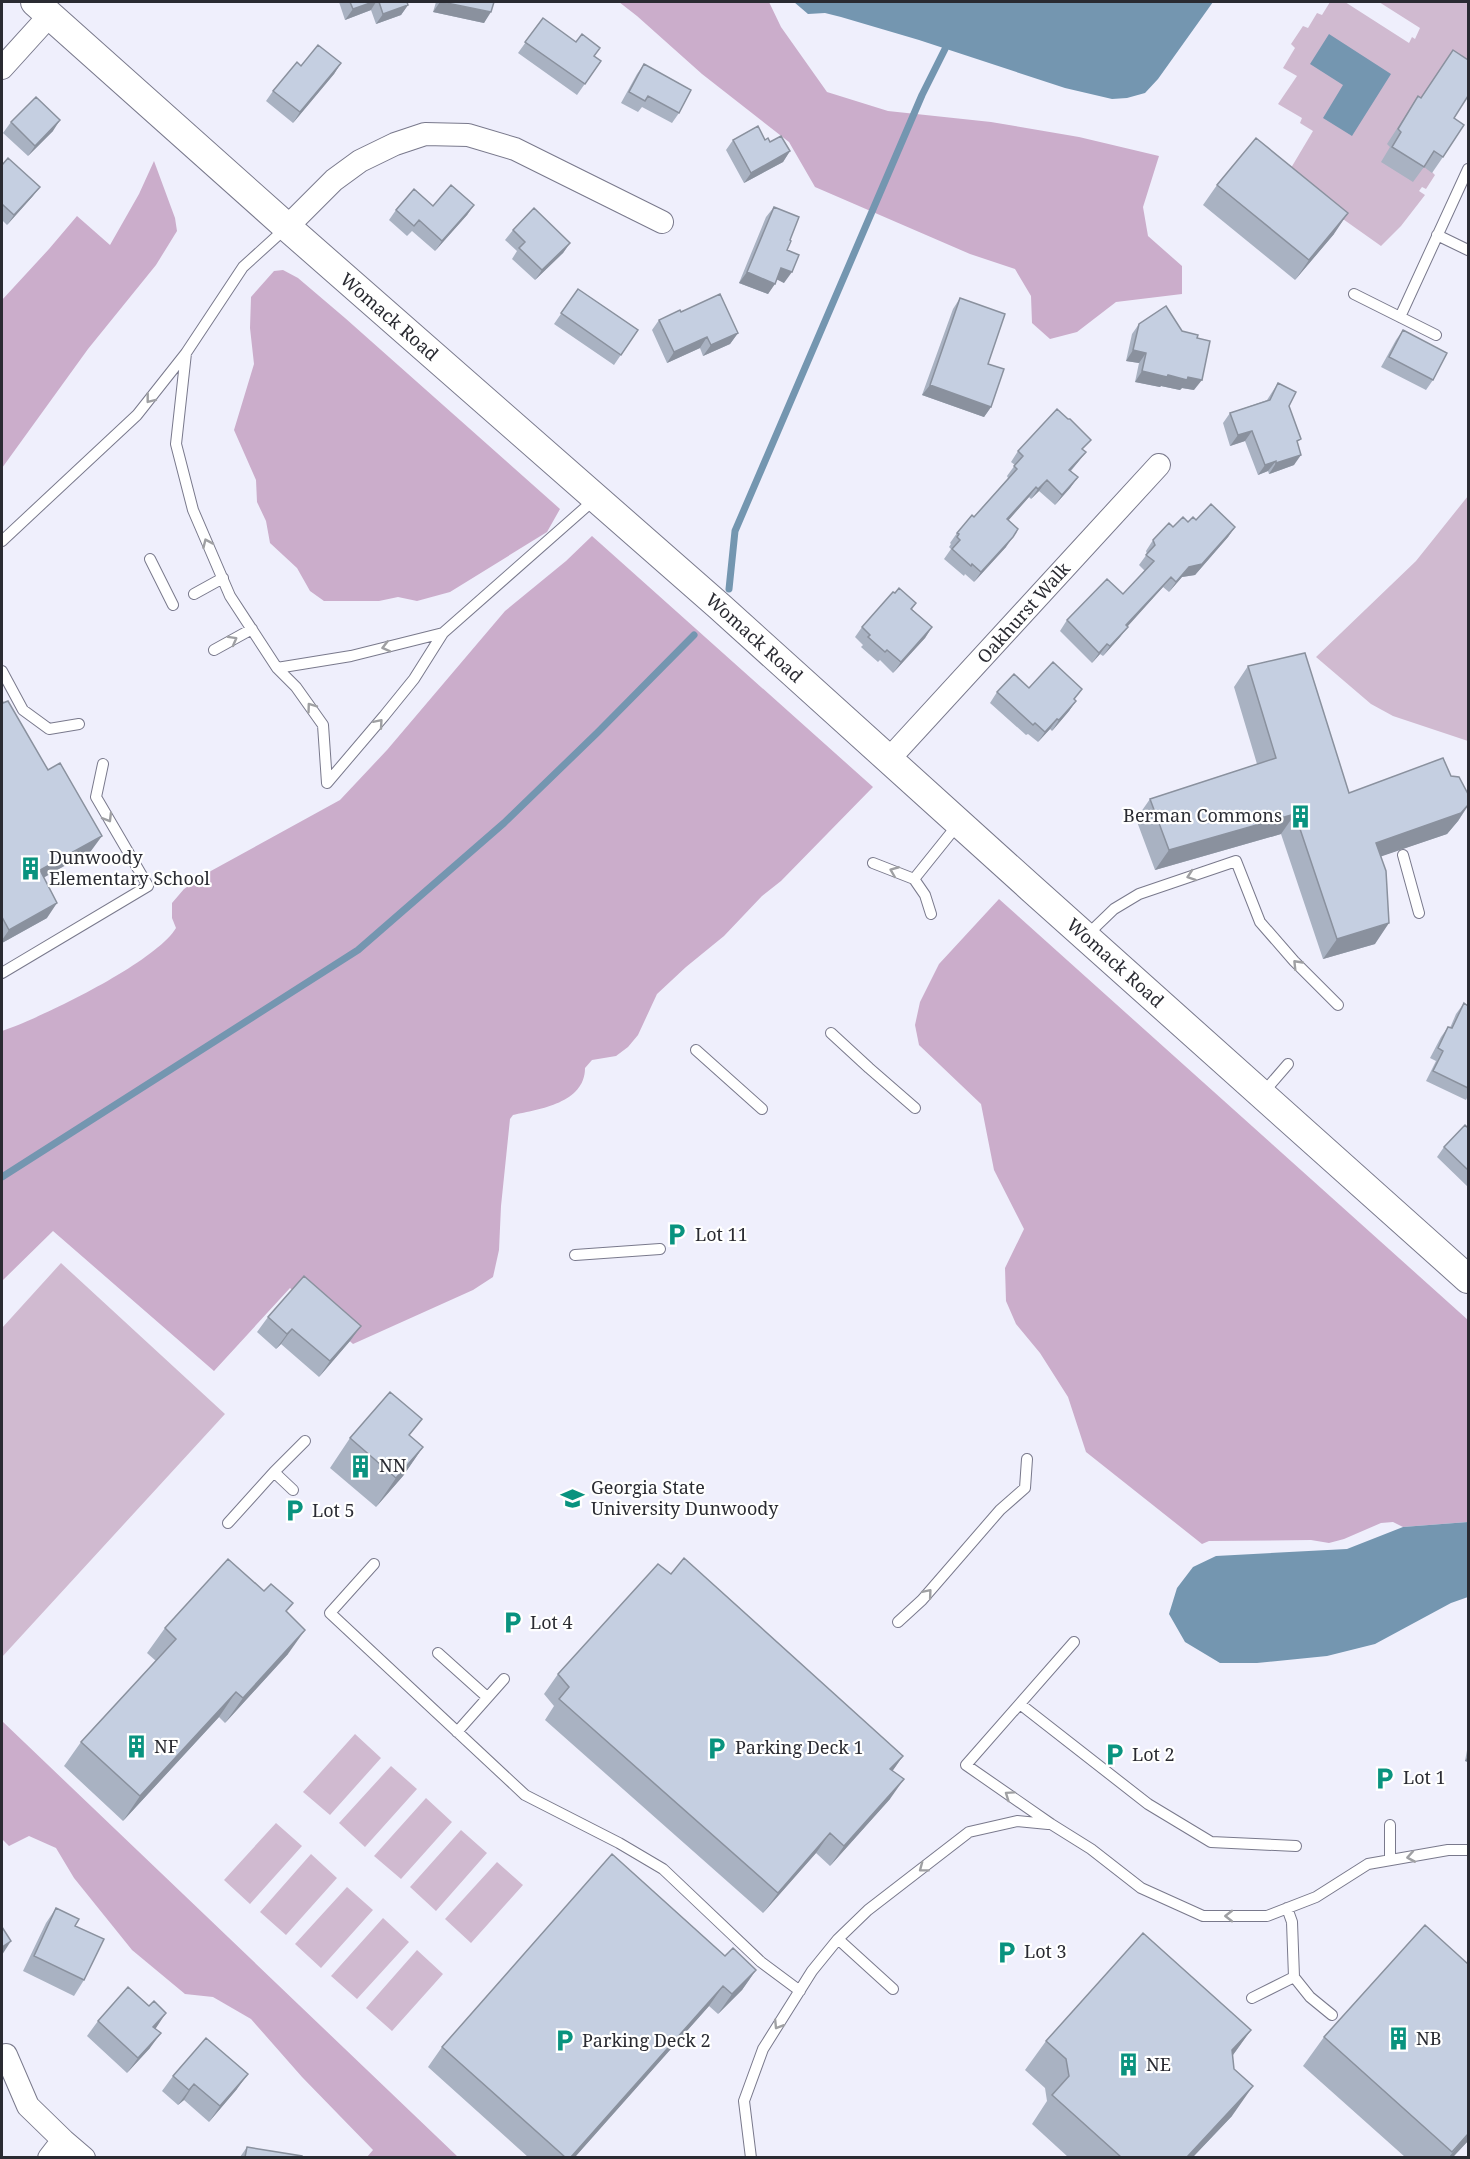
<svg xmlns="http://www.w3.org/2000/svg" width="1470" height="2159" font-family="'Noto Serif',serif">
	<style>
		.green { fill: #d0bad0 }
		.forest { fill: #cbadcb }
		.water { fill: #7496b0 }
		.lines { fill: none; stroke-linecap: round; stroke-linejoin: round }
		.stream { stroke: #7496b0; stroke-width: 7 }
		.service-casing { stroke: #79798c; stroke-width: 12 }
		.minor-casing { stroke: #79798c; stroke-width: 24 }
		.tertiary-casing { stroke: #79798c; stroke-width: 30 }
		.service { stroke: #fff; stroke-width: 10 }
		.minor { stroke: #fff; stroke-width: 22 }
		.tertiary { stroke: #fff; stroke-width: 28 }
		.wall { fill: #a9b2c2 }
		.shaded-wall { fill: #8a919e }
		.building { fill: #c5cfe1; stroke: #8a919e; stroke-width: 1.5 }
		.oneway { stroke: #9fa0a3 }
		.labels { text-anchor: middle; stroke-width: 4.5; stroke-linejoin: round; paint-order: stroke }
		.street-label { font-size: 18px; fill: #2a2b32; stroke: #fff }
		.poi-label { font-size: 18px; fill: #2a2b32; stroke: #fff; text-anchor: start }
	</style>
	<rect width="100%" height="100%" fill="#efeffc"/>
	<path class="green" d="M1330,2H1345L1409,43L1412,37L1415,39L1420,28L1379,2H1468V95L1443,133L1432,172L1435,175L1426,189L1422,187L1419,191L1425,195L1401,226L1381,246L1285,178L1313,131L1300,123L1302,118L1278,104L1297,76L1283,68L1295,48L1291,44L1303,26L1308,28L1317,13L1322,15Z
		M1468,496V741L1393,716L1371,704L1316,657L1416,561Z
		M61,1263L225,1414L2,1657V1328Z
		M355,1734L381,1758L330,1815L303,1792Z
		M391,1766L417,1789L365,1847L339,1823Z
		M426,1798L452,1822L401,1879L374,1856Z
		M276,1823L302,1846L250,1904L224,1880Z
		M461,1830L487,1853L436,1911L410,1887Z
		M311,1854L337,1878L286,1935L260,1912Z
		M497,1862L523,1885L471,1943L445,1919Z
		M347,1887L373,1910L321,1968L295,1944Z
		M383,1918L409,1942L357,1999L331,1976Z
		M417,1950L443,1974L392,2031L366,2008Z"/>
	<path class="forest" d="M619,2H769L781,27L827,92L888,111L991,122L1079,137L1159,156L1143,207L1148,236L1182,266V294L1116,302L1077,332L1050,339L1032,323L1031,296L1015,269L970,254L815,187L789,142L702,74L637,16Z
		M154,161L175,218L177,231L156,265L88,349L2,468V300L49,249L77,216L110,245L139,194Z
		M283,270L298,278L345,318L560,509L547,532L450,592L417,601L398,597L379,601H324L310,591L297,568L270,543L266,521L257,502L256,480L234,430L254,364L250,328L251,297L274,271Z
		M592,536L873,787L781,881L762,896L724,936L686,967L657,994L638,1035L628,1047L616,1056L592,1060L585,1068C585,1103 540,1109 513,1115L510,1119L501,1206L499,1250L493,1277L473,1290L353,1344L290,1288L214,1371L53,1231L2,1281V1031C41,1018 156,962 176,928L172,918V903L184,889L209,872L340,800L387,750L505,611L566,561Z
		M999,899L1468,1320V1522L1403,1527L1393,1522L1381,1523L1344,1539L1329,1543L1311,1540L1209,1541L1202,1544L1086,1452L1068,1397L1040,1353L1016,1324L1006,1301L1005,1268L1024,1229L994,1170L981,1104L919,1045L915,1025L920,1002L939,964Z
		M2,1721L458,2157H367L373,2150L302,2077L251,2019L213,1997L185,1994L132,1950L74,1878L56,1848L29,1836L9,1846L2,1839Z"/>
	<path class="water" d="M794,2H1213L1158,79L1145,93L1127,98L1112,99L1065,88L919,40L841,17L825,13L808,14Z
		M1329,34L1391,74L1352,136L1323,118L1343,85L1310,64Z
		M1468,1522V1597L1451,1603L1375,1644L1327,1656L1257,1663H1220L1185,1642L1169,1614L1177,1588L1193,1567L1216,1556L1347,1549L1403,1527Z"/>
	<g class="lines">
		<path class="stream" d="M729,589L735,531L922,95L945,49
			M2,1177L358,950L504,823L598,732L694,635"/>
		<defs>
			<path id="service" d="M1437,235L1468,250
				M1354,294L1436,335
				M1400,317L1468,169
				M186,353L176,444L193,510L230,596L277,668L296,687L323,725L327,783
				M2,541L137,415L186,353L243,267L287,227
				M150,559L173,605
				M194,594L223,578
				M214,650L252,629
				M277,668L351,656L443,633
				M2,671L23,710L49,729L79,724
				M327,783L384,716L414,679L443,633L595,499
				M1403,855L1419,913
				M873,863L914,879L925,895L931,914
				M914,879L959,823
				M1086,936L1114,909L1139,894L1236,861L1260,922L1294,961L1338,1005
				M2,973L148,886L96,797L103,764
				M831,1033L869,1068L915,1108
				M696,1050L762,1109
				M1262,1094L1288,1064
				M575,1255L660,1249
				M274,1472L305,1441
				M228,1523L274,1472L293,1490
				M374,1564L330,1613L525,1795L619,1843L663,1869L761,1962L800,1991
				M898,1622L922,1600L1000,1510L1025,1488L1027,1459
				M1074,1642L966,1765L1051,1824L1091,1849L1141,1888L1203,1916H1267L1316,1897L1368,1864L1448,1850H1468
				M438,1653L487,1697
				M1020,1704L1148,1804L1211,1842L1296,1846
				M457,1732L504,1679
				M1390,1860V1825
				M1287,1908L1292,1922L1294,1977L1310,1997L1332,2015
				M838,1939L893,1989
				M1252,1998L1294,1977
				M751,2158L744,2101L763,2049L812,1971L838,1939L868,1910L969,1832L1017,1821L1048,1824"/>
			<path id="minor" d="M2,68L50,15
				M287,227L334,180L360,161L395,144L425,134L468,135L515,149L662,222
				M889,759L1159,465
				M6,2055L28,2106L63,2140L49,2158
				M63,2140L84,2158"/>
			<path id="tertiary" d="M35,2L287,227L719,606L1031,888L1468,1279"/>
		</defs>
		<use href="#service" class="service-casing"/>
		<use href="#minor" class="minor-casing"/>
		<use href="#tertiary" class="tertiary-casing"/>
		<use href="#service" class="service"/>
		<use href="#minor" class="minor"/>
		<use href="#tertiary" class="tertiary"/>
	</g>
	<path class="wall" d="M339,2H407L408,5L401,15L376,24L371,10L345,20Z
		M436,2H494L484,23L433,12Z
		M543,18L601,61L577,95L518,53Z
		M341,63L334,74L293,123L266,101L273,91L301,66Z
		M644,64L679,113L672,123L642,107L638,112L621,103L637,74Z
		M1418,96L1454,118L1443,157L1432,173L1424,167L1413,182L1381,162L1390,147L1387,144Z
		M11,122L53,131L28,156L3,133Z
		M733,140H765L790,151L783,162L744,183L726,150Z
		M2,165L40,187L32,197L7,225L2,220Z
		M1217,185L1334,234L1295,280L1203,205Z
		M474,205L467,215L435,251L412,231L407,236L389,220L396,210L433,206Z
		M774,207L790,240L787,250L784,283L777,279L768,294L739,283L766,217Z
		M513,230L570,243L563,253L535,280L512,259L517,251L505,240Z
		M578,289L638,330L614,365L554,324Z
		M960,298L988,364L991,407L984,417L922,395L953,309Z
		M681,312L738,333L730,344L703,356L700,348L667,363L652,330L659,320Z
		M1139,324L1194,390L1182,388L1180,390L1161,386L1160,387L1135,382L1139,363L1126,361L1132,334Z
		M1403,330L1433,380L1426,390L1381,367L1396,340Z
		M1278,383L1289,406L1298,444L1294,465L1269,474L1268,471L1258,475L1245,441L1230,446L1223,423L1230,413L1267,400Z
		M1083,450L1086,452L1071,471L1078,477L1070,488L1055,505L1039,491L1031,499L1029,497L1008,520L1006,547L974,582L965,574L964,576L944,559L951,549L949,547L951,544L950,543L957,533L974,517L1008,478L1007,476L1015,465L1011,462L1018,451Z
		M1196,520L1235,527L1228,537L1195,575L1182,577L1169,592L1163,587L1127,626L1120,637L1103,656L1100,654L1092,663L1060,631L1067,620L1123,594L1145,571L1139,565L1147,554L1146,551L1153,540L1173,527Z
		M895,593L916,603L912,609L932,627L925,638L893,673L880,660L878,662L861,647L863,645L855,637L862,627Z
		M1248,666L1349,793L1451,776L1468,794V806L1458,821L1447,834L1381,856L1375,944L1323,959L1281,834L1155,870L1136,819L1150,799L1257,764L1234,687Z
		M1029,688L1075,700L1076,701L1069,711L1052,731L1050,729L1038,742L1028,734L1026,735L990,703L997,692Z
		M2,700L91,851L43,877L47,918L2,943Z
		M1464,1003L1468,1006V1096L1466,1100L1426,1081L1436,1061L1430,1058L1441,1037L1448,1027L1450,1028L1456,1014Z
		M1468,1128V1187L1437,1157L1444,1147Z
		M268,1317L361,1326L350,1341L319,1377L281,1344L276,1349L257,1332Z
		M350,1438L423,1447L403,1476L376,1507L330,1468Z
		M286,1612L288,1654L225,1723L219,1717L123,1821L64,1766L81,1742L156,1661L147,1653L165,1628Z
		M558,1674L903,1756L892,1771L890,1799L830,1866L816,1853L763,1913L545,1720L554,1706L544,1694Z
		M1468,1745V1762L1465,1761Z
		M56,1908L75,1926L84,1980L74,1996L23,1971L46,1923Z
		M725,1956L756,1970L742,1990L718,2014L709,2006L575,2157H528L428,2067L442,2047Z
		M98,2021L150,2048L127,2073L87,2036Z
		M1251,2030L1233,2055L1232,2116L1193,2157H1068L1032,2124L1047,2101L1045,2088L1025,2070L1046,2041Z
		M1324,2037L1468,2141L1453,2157H1405L1303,2066Z
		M173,2076L237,2089L209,2122L184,2100L178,2105L162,2091Z
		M247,2147L302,2157H240Z"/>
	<path class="shaded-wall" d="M373,2H376L371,10L345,20L353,9Z
		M440,2L491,12L484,23L433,12Z
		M408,5L401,15L376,24L383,14Z
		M341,63L334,74L293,123L300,112Z
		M60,120L53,131L28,156L35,146Z
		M790,151L783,162L744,183L751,173Z
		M40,187L32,197L7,225L14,215Z
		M474,205L467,215L435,251L442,241Z
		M1348,213L1334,234L1295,280L1309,260Z
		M570,243L563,253L535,280L542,270Z
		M781,268L792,272L784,283L774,278Z
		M747,272L775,284L768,294L739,283Z
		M738,333L730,344L703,356L711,345Z
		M707,337L700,348L667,363L674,352Z
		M1133,350L1146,353L1139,363L1126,361Z
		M1142,371L1168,375L1188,377L1202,380L1194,390L1182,388L1180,390L1161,386L1160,387L1135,382Z
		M930,385L991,407L984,417L922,395Z
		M1252,431L1245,441L1230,446L1238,435Z
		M1086,452L1078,462L1062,480L1069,470Z
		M1301,455L1294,465L1269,474L1276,463Z
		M1276,461L1268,471L1258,475L1265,465Z
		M1078,477L1070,488L1055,505L1062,495Z
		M1047,480L1039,491L1031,499L1038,489Z
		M1036,487L1029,497L1000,530L1007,519Z
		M1235,527L1228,537L1195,575L1182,577L1169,592L1176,582L1189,567Z
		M1013,537L1006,547L974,582L981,572Z
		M1171,577L1163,587L1119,636L1126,625Z
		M932,627L925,638L893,673L901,662Z
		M1128,627L1120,637L1103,656L1110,646Z
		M1107,644L1100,654L1092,663L1099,653Z
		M1076,701L1069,711L1052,731L1059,720Z
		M1057,719L1050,729L1038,742L1045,732Z
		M1468,805L1458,821L1447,834L1362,863L1376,843Z
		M1295,814L1281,834L1155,870L1169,850Z
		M102,836L91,851L29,886L40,870Z
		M57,903L47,918L2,943V940L9,930Z
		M1389,923L1375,944L1323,959L1337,939Z
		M361,1326L350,1341L319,1377L330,1361Z
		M292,1329L281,1344L276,1349L287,1334Z
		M423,1447L403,1476L376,1507L396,1478Z
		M305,1630L288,1654L225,1723L243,1698Z
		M236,1692L219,1717L123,1821L140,1796Z
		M903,1756L889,1776L890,1769Z
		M1468,1756V1762L1465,1761Z
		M904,1779L890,1799L830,1866L844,1846Z
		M830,1833L816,1853L763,1913L778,1893Z
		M11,1941L2,1955V1947Z
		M756,1970L742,1990L718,2014L732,1994Z
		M723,1986L709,2006L575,2157H571Z
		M166,2013L156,2028L143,2042L153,2027Z
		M1251,2030L1230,2059L1232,2050Z
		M161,2033L150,2048L127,2073L138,2058Z
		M248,2074L237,2089L209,2122L220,2106Z
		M194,2084L184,2100L178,2105L189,2090Z
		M1253,2086L1232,2116L1193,2157H1187Z
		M1468,2134V2141L1453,2157H1449Z"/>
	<path class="building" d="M350,2H373L353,9Z
		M379,2H407L408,5L383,14Z
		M442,2H494L491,12Z
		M543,18L576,42L582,34L600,48L594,56L601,61L585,84L525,42Z
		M318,45L341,63L300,112L273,91L297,62L301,66Z
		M1453,50L1468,60V96L1454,118L1464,125L1443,157L1434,151L1424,167L1392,147L1401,132L1398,129L1418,96L1421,98Z
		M644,64L691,90L679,113L648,96L645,101L629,92Z
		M36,97L60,120L35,146L11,122Z
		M758,126L765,140L768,138L770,142L781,136L790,151L751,173L733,140Z
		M1256,138L1348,213L1309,260L1217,185Z
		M8,158L40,187L14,215L3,205L2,207V165Z
		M451,185L474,205L442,241L419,220L414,226L396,210L414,189L433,206Z
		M774,207L799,217L790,240L791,241L787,250L799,255L792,272L781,268L775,284L747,272Z
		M534,208L570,243L542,270L519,248L525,242L513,230Z
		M578,289L638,330L621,355L561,313Z
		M720,294L738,333L711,345L707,337L674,352L659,320L680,310L681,312Z
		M960,298L1005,314L988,364L1004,369L991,407L930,385Z
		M1166,306L1182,331L1198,335L1197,338L1210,341L1202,380L1188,377L1187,380L1168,375L1167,377L1142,371L1146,353L1133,350L1139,324Z
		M1403,330L1447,353L1433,380L1389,357Z
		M1278,383L1296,392L1289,406L1301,439L1297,441L1301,455L1276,463V461L1265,465L1252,431L1238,435L1230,413L1270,400Z
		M1057,409L1068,419H1070L1091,440L1082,449L1086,452L1069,470L1078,477L1062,495L1047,480L1038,489L1036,487L1007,519L1018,529L1013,537L981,572L972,564L971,566L952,549L960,540L957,537L959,534L957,533L972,515L974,517L1017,469L1014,466L1023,456L1018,451Z
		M1211,504L1235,527L1202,564L1189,567L1176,582L1171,577L1126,625L1128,627L1110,646L1107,644L1099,653L1067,620L1107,579L1123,594L1154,561L1146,555L1155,545L1153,540L1169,523L1173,527L1183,517L1188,522L1193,517L1196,520Z
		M899,588L916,603L911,609L932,627L901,662L887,650L885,652L868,637L870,635L862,627L893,592L895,593Z
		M1305,653L1349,793L1443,758L1451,776L1459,777L1468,794V805L1461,813L1376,843L1386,871L1389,923L1337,939L1295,814L1169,850L1150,799L1276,758L1248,666Z
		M1053,662L1082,689L1074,699L1076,701L1059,720L1057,719L1045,732L1035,723L1033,725L997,692L1014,674L1029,688Z
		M2,700L3,703L8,701L48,770L60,763L102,836L40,870L57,903L9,930L2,917Z
		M1464,1003L1468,1006V1088L1433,1071L1443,1051L1438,1048L1448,1027L1452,1028Z
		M1465,1125L1468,1128V1170L1444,1147Z
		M304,1276L361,1326L330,1361L292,1329L287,1334L268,1317Z
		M390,1392L422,1419L409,1435L423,1447L396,1478L350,1438Z
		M684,1558L903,1756L890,1769L904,1779L844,1846L830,1833L778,1893L559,1699L569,1687L558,1674L658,1564L671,1574Z
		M228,1559L264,1591L271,1584L293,1603L286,1611L305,1630L243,1698L236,1692L140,1796L81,1742L176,1639L165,1628Z
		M612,1854L725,1956L733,1948L756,1970L732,1994L723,1986L571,2157H565L442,2047Z
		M56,1908L79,1919L75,1926L104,1939L84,1980L34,1956Z
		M1425,1925L1468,1964V2134L1452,2152L1324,2037Z
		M2,1927L11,1941L2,1947Z
		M1143,1933L1251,2030L1232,2050L1234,2069L1253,2086L1187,2157H1121L1052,2095L1069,2076L1066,2059L1046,2041Z
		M128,1987L149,2006L154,2001L166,2013L153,2027L161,2033L138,2058L98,2021Z
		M206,2038L248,2074L220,2106L194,2084L189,2090L173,2076Z
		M247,2147L302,2156V2157H245Z"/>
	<defs><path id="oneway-chevron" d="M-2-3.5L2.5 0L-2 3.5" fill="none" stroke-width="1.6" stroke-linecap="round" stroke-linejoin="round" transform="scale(1.5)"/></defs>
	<g class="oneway">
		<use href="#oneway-chevron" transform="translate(150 399) rotate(128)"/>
		<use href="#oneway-chevron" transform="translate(207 543) rotate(-114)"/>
		<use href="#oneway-chevron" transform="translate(233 640) rotate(-29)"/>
		<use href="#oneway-chevron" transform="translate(386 647) rotate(166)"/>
		<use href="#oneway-chevron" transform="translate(311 707) rotate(-126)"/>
		<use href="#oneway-chevron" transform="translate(379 723) rotate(-49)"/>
		<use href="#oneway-chevron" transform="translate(108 818) rotate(59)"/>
		<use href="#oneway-chevron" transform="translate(894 871) rotate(-158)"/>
		<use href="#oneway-chevron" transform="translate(1191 876) rotate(161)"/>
		<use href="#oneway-chevron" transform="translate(1297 964) rotate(-134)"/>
		<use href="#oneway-chevron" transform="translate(928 1593) rotate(-50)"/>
		<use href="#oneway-chevron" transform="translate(1009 1795) rotate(-145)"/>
		<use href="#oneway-chevron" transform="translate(1411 1857) rotate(170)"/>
		<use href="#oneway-chevron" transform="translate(923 1868) rotate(143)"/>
		<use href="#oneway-chevron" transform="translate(1229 1916) rotate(-180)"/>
		<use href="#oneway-chevron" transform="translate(778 2025) rotate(122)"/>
	</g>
	<defs>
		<symbol id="building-bare" viewBox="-9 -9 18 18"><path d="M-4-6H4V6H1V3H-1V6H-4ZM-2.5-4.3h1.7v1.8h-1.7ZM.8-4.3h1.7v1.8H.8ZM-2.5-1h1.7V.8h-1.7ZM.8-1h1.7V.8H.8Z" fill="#09937f" stroke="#fff" stroke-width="2.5" paint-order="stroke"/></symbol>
		<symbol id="parking-bare" viewBox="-9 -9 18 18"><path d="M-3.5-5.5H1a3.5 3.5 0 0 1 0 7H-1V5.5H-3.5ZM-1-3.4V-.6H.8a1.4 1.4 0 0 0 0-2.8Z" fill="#09937f" stroke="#fff" stroke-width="2.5" paint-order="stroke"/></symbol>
		<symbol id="university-bare" viewBox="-9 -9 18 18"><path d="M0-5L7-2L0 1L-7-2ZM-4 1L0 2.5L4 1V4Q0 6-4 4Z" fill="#09937f" stroke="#fff" stroke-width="2.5" paint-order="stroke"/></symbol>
	</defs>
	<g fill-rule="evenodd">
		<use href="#building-bare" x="1284" y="800" width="33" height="33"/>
		<use href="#building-bare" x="14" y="852" width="33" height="33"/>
		<use href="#parking-bare" x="660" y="1218" width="33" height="33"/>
		<use href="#building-bare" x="344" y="1450" width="33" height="33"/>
		<use href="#university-bare" x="556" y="1482" width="33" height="33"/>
		<use href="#parking-bare" x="278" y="1494" width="33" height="33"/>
		<use href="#parking-bare" x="496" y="1606" width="33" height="33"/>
		<use href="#building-bare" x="120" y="1730" width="33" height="33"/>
		<use href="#parking-bare" x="700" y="1732" width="33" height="33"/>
		<use href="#parking-bare" x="1098" y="1738" width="33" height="33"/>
		<use href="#parking-bare" x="1368" y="1762" width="33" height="33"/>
		<use href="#parking-bare" x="990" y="1936" width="33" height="33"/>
		<use href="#building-bare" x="1382" y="2022" width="33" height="33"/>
		<use href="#parking-bare" x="548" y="2024" width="33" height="33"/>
		<use href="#building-bare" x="1112" y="2048" width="33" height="33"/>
	</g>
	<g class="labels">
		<g class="street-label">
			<text transform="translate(389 317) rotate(41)" y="6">Womack Road</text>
			<text transform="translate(1024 613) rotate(-48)" y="6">Oakhurst Walk</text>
			<text transform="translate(754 638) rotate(42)" y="6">Womack Road</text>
			<text transform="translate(1115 963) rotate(42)" y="6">Womack Road</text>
		</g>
		<g class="poi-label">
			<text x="1282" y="822" text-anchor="end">Berman Commons</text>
			<text x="49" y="864">Dunwoody<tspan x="49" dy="21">Elementary School</tspan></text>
			<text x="695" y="1241">Lot 11</text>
			<text x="379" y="1472">NN</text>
			<text x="591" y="1494">Georgia State<tspan x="591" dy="21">University Dunwoody</tspan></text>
			<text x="312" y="1517">Lot 5</text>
			<text x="530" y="1629">Lot 4</text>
			<text x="154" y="1753">NF</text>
			<text x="735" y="1754">Parking Deck 1</text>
			<text x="1132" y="1761">Lot 2</text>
			<text x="1403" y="1784">Lot 1</text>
			<text x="1024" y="1958">Lot 3</text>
			<text x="1416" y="2045">NB</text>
			<text x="582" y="2047">Parking Deck 2</text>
			<text x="1146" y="2071">NE</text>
		</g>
	</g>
	<rect width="1470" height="2159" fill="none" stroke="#2a2b32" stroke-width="6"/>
</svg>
